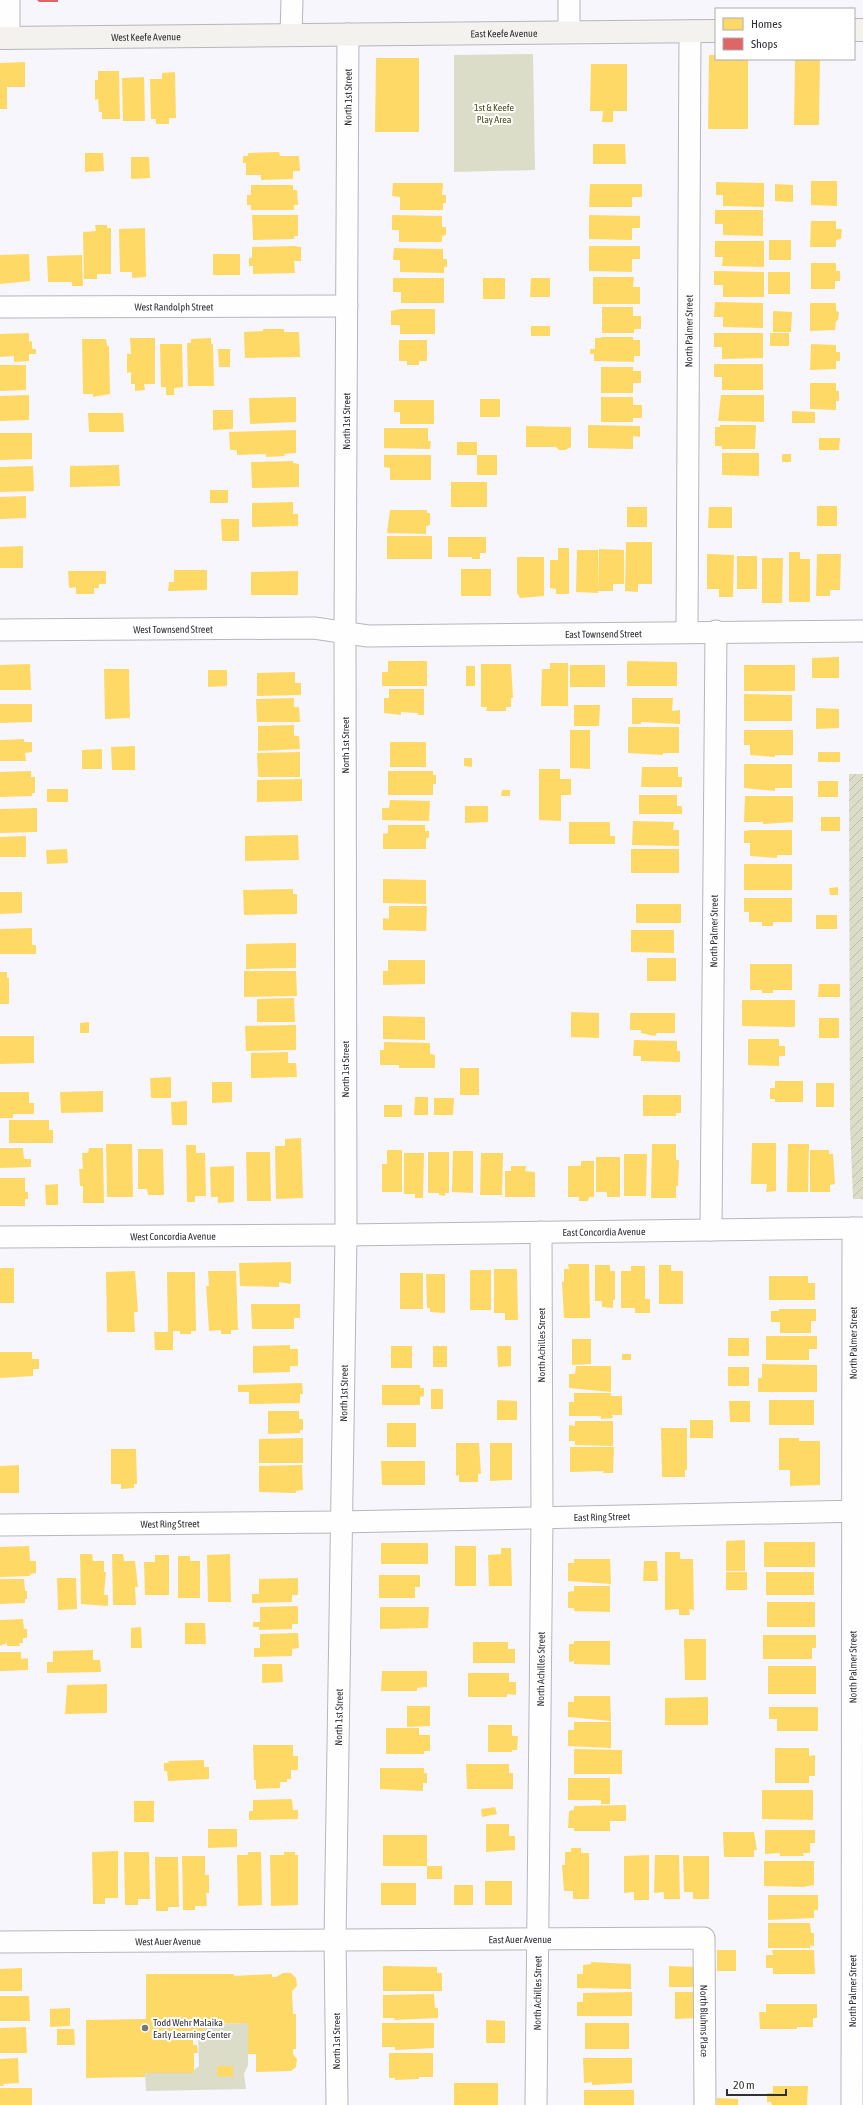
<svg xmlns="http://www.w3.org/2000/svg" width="863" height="2105" font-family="'Asap Condensed',sans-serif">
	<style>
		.park { fill: #dbddc9 }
		.garden { fill: url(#garden-furrows) }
		.homes { fill: #ffd966 }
		.shops { fill: #e06666 }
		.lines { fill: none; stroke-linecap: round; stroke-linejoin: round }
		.street-casing { stroke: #b7b6bc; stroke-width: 23 }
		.secondary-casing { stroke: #b7b6bc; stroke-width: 24 }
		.street { stroke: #fefeff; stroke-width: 21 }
		.secondary { stroke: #f4f2ef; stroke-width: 22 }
		.poi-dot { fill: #76757c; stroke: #fff; stroke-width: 1.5 }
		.labels { text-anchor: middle; stroke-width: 4; stroke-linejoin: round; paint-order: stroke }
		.street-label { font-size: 10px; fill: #313037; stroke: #fff }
		.park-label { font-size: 10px; fill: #474a11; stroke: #fff }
		.poi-label { font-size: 10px; fill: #313037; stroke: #fff; text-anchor: start }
	</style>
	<defs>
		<pattern id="garden-furrows" width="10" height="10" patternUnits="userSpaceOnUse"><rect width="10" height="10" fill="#dbddc9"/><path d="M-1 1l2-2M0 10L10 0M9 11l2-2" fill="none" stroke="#bcbead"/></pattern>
	</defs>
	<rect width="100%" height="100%" fill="#f7f6fc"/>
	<path class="park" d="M533,54L535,170L454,172V55Z
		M248,2023V2065L244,2074L246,2089L146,2091L145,2073H194V2070L199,2066L198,2033H204V2024Z"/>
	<path class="garden" d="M849,774H863V1199H853L850,1126Z"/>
	<path class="homes" d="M709,55H716V59H748V129H708Z
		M376,58H419V132H375Z
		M795,59H820L819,125H794Z
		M25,62V87H7V109H0V63Z
		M591,64H627V111H613V122H602L603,111H590Z
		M98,71H119L120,119H102V112H99L98,99L95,100V80H98Z
		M175,72L176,118H169V124H156V119H151L150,79H162V73Z
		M144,77L145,121H123L122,78Z
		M593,144H625L626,164H593Z
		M279,152L280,156H299L300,171H293V179L261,180V175H246V163H243V156H248V153Z
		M85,153H103L104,171L85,172Z
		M131,157H149L150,178L131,179Z
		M811,181H837V206L811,205Z
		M716,182L764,183V207L723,206V195H716Z
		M393,183H443L442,195H446V203H443V210H400V197L392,196Z
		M590,184H642V197H632V207H589Z
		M775,184L793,185V202L775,201Z
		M251,185H293V190H297L298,205H294V210H251V205H247V195H251Z
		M715,210H763V236L723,235V224H715Z
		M252,215H298V236H294V239L253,240Z
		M392,215L442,216V227H446V235L442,236V242H399V230H392Z
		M589,215L640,216V228H632V240L589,239Z
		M811,221H836V229H842L841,239L836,240V247H810Z
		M95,225H107V228H111V274H97V279H84L83,232L96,231Z
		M145,228L146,277L132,278V272H120L119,229Z
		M769,240H791V260H769Z
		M715,241H764V267L722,266L723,257H715Z
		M294,246L301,247V261H294L295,273L253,274V266H249V258H252V247Z
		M589,246H640V259H632V272L589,271Z
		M394,248L443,249V259H447V267H444V273L400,272V260H393Z
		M29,254L30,281L0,284V255Z
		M213,254H240V275H213Z
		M82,255L83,286H72V282H48L47,256Z
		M811,263H836V271H840V281H835V289H811Z
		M714,271L764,272V297H723V285H714Z
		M768,272H790V294H768Z
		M593,277H634L633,287H640V304H593Z
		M393,278H444V303H401V292H393Z
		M483,278H505V299H483Z
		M531,278H550V297H530Z
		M715,302L763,303V328L723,327V317H714Z
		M810,303H836V311L839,312L838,320L836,321L835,330L810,331Z
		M602,307H633V316H641V329H634V333H602Z
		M400,309H435V334H400V325H391V311Z
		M773,311L792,312L791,332H773Z
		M531,326H550V336H531Z
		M263,329H284V332H299L300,357L245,358L244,332L263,331Z
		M29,333V342L32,341V349H36V354H29V361L14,362V356L0,357V334Z
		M714,333H763V358L722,359V347H714Z
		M770,333H789V346H770Z
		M601,337H633V340H640V356H634V362L594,361V354H590V349H595V338H601Z
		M130,338H155V384H144L145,390L135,391V384H131V372L127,373V354H131Z
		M211,338V344H213L214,386H188L187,343H191V339Z
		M82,339H106L107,346H109L110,394L93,397V394H83Z
		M399,340H427V361H419V365H407V361H399Z
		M160,344H182L183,387L174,388V395H166V387H161Z
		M811,344L836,345V352H840V361H836V369L810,370Z
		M218,349H230V367H219Z
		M714,364H763V390H722V377H714Z
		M0,365H26V390L0,391Z
		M601,367H633V371H641V383H633V393H601Z
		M810,383H836V391H839V401H836V410L810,409Z
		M29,395V420L0,421V396Z
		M721,395H764V422L718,421Z
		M296,397V422L250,424L249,398Z
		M601,397H633V405H642V418H633V422H601Z
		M480,399H500V417H480Z
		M394,400H434V424H400V412H394Z
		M213,410H233V429L213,430Z
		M792,411L815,412V423H792Z
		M88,413H123L124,432H89Z
		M588,425L640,426V437L633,436V449L588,448Z
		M720,425H756L755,449H722V446H715V427H720Z
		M526,426L571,427V447L565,450H559L556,447H526Z
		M384,428H428V441H431L430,449L384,448Z
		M296,430V453L284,454L285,456L266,457V454L237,455V450H230L229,432Z
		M0,433H32V459L0,460Z
		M819,438H840L839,450H819Z
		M457,442H477V455H457Z
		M722,453H759V476L722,475Z
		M782,454H791V462H782Z
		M384,455H431V480H390V468L384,467Z
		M477,455H497V475H477Z
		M293,461V463L299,464V487L252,488L251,462Z
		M119,465L120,486L70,487V466Z
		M33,466L34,491L0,492V467Z
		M451,482H487V507H451Z
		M210,490H228V503H210Z
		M26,496V518L0,519V497Z
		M293,502V514H298V526L252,527V503Z
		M817,506H837V526H817Z
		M627,507H647V527H627Z
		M709,507H732V528H708Z
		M390,510H427V513H430V525L426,526V534L387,533Z
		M221,519H239V541H222Z
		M387,536H432V559H387Z
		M448,537H486V553H480V559H472V557H448Z
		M626,542H652V584H638V592L625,591Z
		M23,546V568H0V547Z
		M558,548H569V594H556V589L550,588V560H558Z
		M599,549L624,550V584H613V591H598Z
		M577,550H598V593L576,592Z
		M789,552H800V559H810V602H789Z
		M707,554L734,555L733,597H719V589H707Z
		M817,554H841L840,590H830V596H816Z
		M737,556H757V589H737Z
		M517,557H544V596L520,598L517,593Z
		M762,558H783L782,603H762Z
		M461,569H491V596H461Z
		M174,570H207V590L168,591L169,582H174Z
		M68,571H106V584H99V588H94V594H76V587L69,588Z
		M298,571V595H251V572Z
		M836,657H839V678H812V658Z
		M388,661H427V686H382V672H388Z
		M627,661L677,662V686H627Z
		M550,663H568V706H541L542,669H550Z
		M30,664L31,690H0V665Z
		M481,664H511L513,698H511V707H506V711H486L487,707H481Z
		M570,665H605V687H570Z
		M744,665H795V691H744Z
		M466,666H475V686H466Z
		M104,669H129L130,718L105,719Z
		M208,670H227V686L208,687Z
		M295,672V683H301V695L257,696V673Z
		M389,689H424V715H418V713L401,712V715L384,713V698H389Z
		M744,694L792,695V721H744Z
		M294,698V707H299L300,722H257L256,699Z
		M632,698H673L672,711L680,710V724L641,722V724H632Z
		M0,704H32V722L0,723Z
		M574,705H600L599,726H574Z
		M816,708L839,709V728L816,729Z
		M294,725V736H299L300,749L258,751V726Z
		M628,727H679V753H663V755L628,753Z
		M570,730H590V769L570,768Z
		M744,730H793V755H775V757L750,755V745H744Z
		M24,739V742H32V752L25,753L26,761H0V740Z
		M390,742H426V767H390Z
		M135,746V770H112L111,747Z
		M102,749V769H82V750Z
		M300,752V777H258L257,753Z
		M818,752H840V762H818Z
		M464,758H472V767L464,766Z
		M744,764H792V788H775V791L744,788Z
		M642,767H678V777H682V787H641Z
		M539,769H560V779H571V795H561V821L539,820Z
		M31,771V777H35V793H32V796L0,797V772Z
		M388,771H433V775H436V784H433V795H388Z
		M302,779V801L257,802V780Z
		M818,781H838V797H818Z
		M47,789H68V802H47Z
		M502,790H510V796H501Z
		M639,795H677V806H682V814H639Z
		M745,796H793V822L763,824V822H744Z
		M390,800L430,801L429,821L382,820V808H389Z
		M465,806H488V822L465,823Z
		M37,808V832L0,833V809Z
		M821,817H840V831H821Z
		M633,821L674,822L673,830H679V846L632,845Z
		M569,822H610V836H615V844H569Z
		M388,825H425V831H429V838H426V849H383V834L388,833Z
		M750,830H792V855H777V858L750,856V843H744V831Z
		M298,835L299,860L245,861V836Z
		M26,836V857H0V837Z
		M67,849L68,863L47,864L46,850Z
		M631,849H679V873H631Z
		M744,864H792V890H744Z
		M383,879L426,880V904L383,903Z
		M838,887V895H830L829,888Z
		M293,889V894H297V914L244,915L243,890Z
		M0,892H22V913L0,914Z
		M744,898H792V922H773V926H762V922H749V912H744Z
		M636,904H681V923H636Z
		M389,906H427L426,931L383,930V918L389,919Z
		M816,915H837V929H816Z
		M32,928V945H36V954H0V929Z
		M631,930H674V953L631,952Z
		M296,943V968L246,969V944Z
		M647,958H676V981H647Z
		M388,960H425V984L383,985V971H388Z
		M750,964H792V990H773V993H762V990H750Z
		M244,971H296L297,996L244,997Z
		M0,972H7V978H9V1004H0Z
		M819,984H840V997H818Z
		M294,998L295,1022H257V999Z
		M742,1000H795V1027L742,1026Z
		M571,1012L599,1013V1038L571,1037Z
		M630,1013H675V1033H657L655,1036L650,1035L641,1033V1030H630Z
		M383,1016L425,1017V1040L383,1039Z
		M819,1018H839V1038H819Z
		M89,1022V1033H80V1023Z
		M296,1025V1050L246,1051L245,1026Z
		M0,1036H34V1063L0,1064Z
		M748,1039H779V1046H785V1056H779V1066L748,1065Z
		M634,1040L677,1041V1051H680V1062L641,1061V1056H633Z
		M384,1042L430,1043V1054L435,1055V1068H399V1065H380V1050H384Z
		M288,1052V1063H296L297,1077L251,1078V1053Z
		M460,1068H479V1095H460Z
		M171,1077V1098H151L150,1078Z
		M775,1081H803V1102H775V1099H770V1088H775Z
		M212,1082H232V1102L212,1103Z
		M816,1083H834V1107H816Z
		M103,1091V1112L61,1113L60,1092Z
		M0,1092H29V1103H34V1114H13V1118H0Z
		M643,1095H681V1113H676V1116H643Z
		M415,1097H428V1115H414Z
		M434,1098H454L453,1115H434Z
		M187,1101V1125H172L171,1102Z
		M384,1105H402V1117H384Z
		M9,1120H49V1130H53V1143H9Z
		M301,1138L303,1198L276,1199L275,1146H285V1139Z
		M752,1143H776V1191L766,1192L767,1184H751Z
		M106,1144H132L133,1197H107Z
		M652,1144H676V1160H679L678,1186H676V1198H651Z
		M788,1144H809L808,1192H787Z
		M186,1145H196V1153H205L206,1196H195V1202H187Z
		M0,1148H23L24,1159H31V1167L0,1168Z
		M89,1148H103L104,1203H83V1186H80L79,1169H83L82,1153H88Z
		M138,1149H163L164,1195H148L147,1189H138Z
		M387,1150H402V1192H382V1164H387Z
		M810,1150H829V1154H833L835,1184L830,1185V1192H810Z
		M453,1151H473V1193L452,1192Z
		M246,1152H270L271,1201H247Z
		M428,1152H449V1193H445V1196L439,1195V1193H428Z
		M404,1153H424L423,1198H415V1194H404Z
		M481,1153H503L502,1195H480Z
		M624,1154H647L646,1196H624Z
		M596,1157H620V1197H607V1192H596Z
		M581,1161H594V1197H589L588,1201H579V1197H568V1166H581Z
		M234,1166V1202L218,1203V1197H211L210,1167Z
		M511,1166H526L525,1171L535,1172V1197H505V1171H511Z
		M0,1178H25V1192H28V1199H25V1206H0Z
		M58,1184V1205H46L45,1185Z
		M291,1262V1284L279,1282V1287L240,1286L239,1263Z
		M568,1264H589L590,1318H564L562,1282H564V1269H569Z
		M595,1265H610V1271H615V1300H613V1308L602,1307V1301H595Z
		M659,1265H671V1271H683V1304H659Z
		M631,1266H645V1299H650V1313H635V1308H621V1271H631Z
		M0,1268H14V1303H0Z
		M494,1269H517L518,1320H505V1313H494Z
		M470,1270H491V1310H470Z
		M135,1271L138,1312H134L135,1332H107L106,1272Z
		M208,1271H236L238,1330H231V1334H221V1330L209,1331L206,1286H209Z
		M167,1272H195L196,1331H191V1334H180V1331H173V1350H155L154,1332H168Z
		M400,1273H423V1309H400Z
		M426,1274H445V1313L430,1312V1308H427Z
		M769,1276H808V1283H815V1300H769Z
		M251,1304H300V1318H294V1329H252Z
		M779,1309H816V1321H811V1333H780V1322H771V1311H779Z
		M766,1336H817V1349H809V1360H766Z
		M728,1338H749V1356H728Z
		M572,1339H591V1364L572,1365Z
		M290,1345V1349H298V1366H290V1372L253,1373V1346Z
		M391,1346H412V1368H391Z
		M433,1346H447V1367H433Z
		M497,1346H511V1366L498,1367Z
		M0,1352H32V1359H39V1369H33V1376L0,1378Z
		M622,1354H631V1360H622Z
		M762,1364L817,1365V1392H758V1378H762Z
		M576,1366H611V1392L569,1388V1374H575Z
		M728,1367H749V1386H728Z
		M302,1383L303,1394H300V1403L249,1404V1392H238V1385Z
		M382,1385H420V1388H424V1396L420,1397V1405H382Z
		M431,1389H443V1409H431Z
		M574,1393H611V1396H622V1415H612L613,1418L601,1419V1416H569V1402H574Z
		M497,1400L517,1401V1420H497Z
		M769,1400H814V1425H769Z
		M729,1401H750V1422H730Z
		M268,1411H299V1419H303V1430H300V1433L268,1434Z
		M690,1420H713V1438H690Z
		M575,1421H613V1446L575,1445V1441H569V1425L575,1426Z
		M387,1423H416V1447H387Z
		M661,1428H687V1470H685V1477H662Z
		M303,1438V1463H259V1439Z
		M779,1438H799V1441H820V1485L790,1486V1470H779Z
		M456,1443H479L481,1474H478V1482H459V1475L456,1476Z
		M490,1443H512V1480L490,1481Z
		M570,1447H614L613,1473H603L604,1471L570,1472Z
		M111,1449H136L137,1484H134V1488L121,1489V1484H111Z
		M381,1461H425V1485H382Z
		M19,1465V1493H0V1466Z
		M302,1465L303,1490L296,1491V1493L259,1492V1466Z
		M745,1540V1571H726V1541Z
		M764,1542H815V1567H764Z
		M381,1543H428V1564H381Z
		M29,1546L30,1561H36V1573L30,1574V1576L0,1577V1547Z
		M455,1546H476V1586H455Z
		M501,1548H511L512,1586H489L488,1555L501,1554Z
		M665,1552H680V1559H693L694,1610L689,1609L690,1615H679V1609L665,1610Z
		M80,1554H92L93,1561H104V1572H106L104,1595H108V1606L81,1604Z
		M112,1554H123L124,1561H135L138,1587H135L136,1605H113Z
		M230,1554L231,1602H208L207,1555Z
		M155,1555H169V1595H145L144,1562H155Z
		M178,1556H190V1561H200V1598H178Z
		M574,1559H610L611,1584L568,1581V1563H574Z
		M644,1561H657L658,1581H643Z
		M726,1572H747V1590H726Z
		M766,1572H814V1595H766Z
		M379,1575H420V1587H415V1598H379Z
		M57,1578H76L77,1609L58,1610Z
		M298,1578V1595H292V1602L252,1603V1594H259V1579Z
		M0,1579H24L25,1591H27V1599H25V1603L0,1604Z
		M574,1586H610V1612L574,1611V1608H568V1592L574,1591Z
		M767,1602H815V1627H767Z
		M298,1606V1624H292V1629L259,1630V1627H253V1622H260V1607Z
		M380,1607H429L428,1628L380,1629Z
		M23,1619L24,1629H27V1638H23V1643H19L20,1646H7V1643L0,1646V1620Z
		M185,1623H205L206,1644H185Z
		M141,1627L142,1648H131V1628Z
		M298,1633L299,1648L292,1649V1656L254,1657V1648H260V1634Z
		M763,1635H816V1648H812V1659H763Z
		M684,1639H706V1680H685Z
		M574,1641H610V1665L574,1664V1661L569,1662V1644H574Z
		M473,1642H508V1649H515V1663H473Z
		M93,1650V1660H100L101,1672L47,1673V1662H53V1651Z
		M0,1652H21V1659L28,1658V1670L0,1671Z
		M262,1664H282L283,1682L262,1683Z
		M768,1666H816V1694H768Z
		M382,1671H427V1687L417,1688V1691H381Z
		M468,1673H509V1682H516V1695L507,1694V1697H468Z
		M107,1684V1713L65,1714L67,1685Z
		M574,1696H610L611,1721L568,1717V1702H574Z
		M708,1697V1725H665V1698Z
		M407,1706H430V1726L407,1727Z
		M769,1707H818V1731H777V1719H769Z
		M574,1722H611V1748L568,1746V1730H574Z
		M488,1725H512V1736H518L517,1750H512V1752H488Z
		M386,1728H419V1735H430V1751H424V1754H386Z
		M253,1745H293V1756H298V1770H291V1779H287V1782H280V1788L256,1789V1780H254Z
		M775,1748H809V1756L815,1755V1776H809V1783H775Z
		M574,1749L622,1750V1774H574Z
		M204,1760V1767H209V1779L168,1781L167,1771H164V1763H169L168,1761Z
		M466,1764H509V1773H513V1789H467Z
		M380,1768H424V1773H427V1783H423V1791L380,1789Z
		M568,1778H610V1804H601V1800H568Z
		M762,1790H813V1820L762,1819Z
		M292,1799L293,1810H298V1819L249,1820V1811H253V1800Z
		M134,1801H154V1822H134Z
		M626,1805V1821H610V1831H574V1828H568L569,1811L574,1810V1806Z
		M495,1807L497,1814L482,1817L481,1809Z
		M486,1824H509V1836H515V1850L486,1852Z
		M208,1829H237V1847L208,1848Z
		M765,1830H815V1843H810V1853H803L804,1856H780V1853L765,1854Z
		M723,1832H754L757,1850H754V1857H724Z
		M383,1835H427V1866H383Z
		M571,1848H581V1853H589V1899H573V1891H564L562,1865H565V1852H571Z
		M118,1851V1898H105V1904H93L92,1852Z
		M124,1852H149L150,1899H138V1905H125Z
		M248,1852H261L262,1905L238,1906L237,1855H248Z
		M284,1852H295V1855H298V1905L271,1906L270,1855H284Z
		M649,1855V1900H634V1892L624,1893V1856Z
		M655,1855H679L680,1899H664V1892L654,1893Z
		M182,1856H205V1875H209V1893H206L207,1906H195V1910H183Z
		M683,1856H709V1899H693V1892H684Z
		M155,1857H178L179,1907H168V1911H156Z
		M764,1861H814V1885L803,1887L764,1886Z
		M427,1866H442V1879H427Z
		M485,1881H512V1905H485Z
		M381,1883H416V1905H381Z
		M454,1885H473V1905H454Z
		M768,1895H818V1910H814V1918L768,1920Z
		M768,1923H810L811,1933H814V1946L810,1945V1948H768Z
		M717,1950H736V1971H717Z
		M772,1950H814L815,1974H773V1968H766V1955H773Z
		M591,1962L631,1964V1989L577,1988V1974H583V1965L591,1964Z
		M383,1966L437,1967V1973H442V1991H383Z
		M669,1966L696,1967V1987H669Z
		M22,1968V1991H0V1969Z
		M283,1973H291L296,1978L297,1986L292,1991L293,2014H296V2049H293V2054L297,2059L296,2067L291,2071L256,2072V2054H248V2023L204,2024V2033H193V2045H197L198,2053H194V2073H145V2077L86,2078V2020L146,2019V1974H234V1976L272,1974V1977H276Z
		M632,1992V2016H577V2002H583V1993Z
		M675,1992H696V2018L675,2019Z
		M434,1994L435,2008H438V2018L394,2020L395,2018H383V1995Z
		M0,1996H29L30,2021H0Z
		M766,2004H817V2018H813V2027H797V2029H760L759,2012H766Z
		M70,2008V2026L50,2027V2009Z
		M486,2020L505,2021V2043H486Z
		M382,2023H434V2048L395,2050V2047H382Z
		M585,2023H629V2049H585Z
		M26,2027L27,2053H0V2028Z
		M57,2029H74L75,2045H57Z
		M389,2053H433V2077H419V2079L395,2080V2078H389Z
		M18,2058L19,2083L3,2084L4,2086H0V2059Z
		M583,2058H632V2083L592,2085V2082L584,2083Z
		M217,2066H233V2077L217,2076Z
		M454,2083H498V2105H454Z
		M773,2086H808L807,2105H772L771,2102H767V2093H773Z
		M0,2088H32V2105H0Z
		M584,2090H634V2105H584Z
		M717,2098L738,2099V2105H717Z"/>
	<path class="shops" d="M37,0H58V2H39Z"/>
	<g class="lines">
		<defs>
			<g id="street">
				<path d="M9,0V38"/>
				<path d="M569,32V0"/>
				<path d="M291,34L292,0"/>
				<path id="s1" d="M0,307L347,306"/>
				<path id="s2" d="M0,630L314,628L368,636L863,631"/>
				<path id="s3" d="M687,632L690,31"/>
				<path id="s4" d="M711,1230L716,631"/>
				<path id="s5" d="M0,1237L346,1235L863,1228"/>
				<path id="s6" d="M0,1525L340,1522L863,1511"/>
				<path id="s7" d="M0,1942L704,1938L705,2105"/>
				<path id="s8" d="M337,2105L335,1939L346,1235L345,632L348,34"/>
				<path id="s9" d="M536,2105L542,1518L541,1232"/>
				<path id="s10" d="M852,2105L853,1228"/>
			</g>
			<g id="secondary">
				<path d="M854,30H863"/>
				<path id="s11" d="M0,38L716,31"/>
			</g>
		</defs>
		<use href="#street" class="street-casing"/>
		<use href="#secondary" class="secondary-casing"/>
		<use href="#street" class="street"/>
		<use href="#secondary" class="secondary"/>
	</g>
	<circle class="poi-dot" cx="145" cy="2028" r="4"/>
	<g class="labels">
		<g class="street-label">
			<text dy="4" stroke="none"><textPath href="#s11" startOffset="504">East Keefe Avenue</textPath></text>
			<text dy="4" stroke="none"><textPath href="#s11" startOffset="146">West Keefe Avenue</textPath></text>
			<text dy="4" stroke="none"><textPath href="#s8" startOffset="2008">North 1st Street</textPath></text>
			<text dy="4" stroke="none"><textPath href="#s1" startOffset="174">West Randolph Street</textPath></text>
			<text dy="4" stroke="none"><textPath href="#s3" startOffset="301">North Palmer Street</textPath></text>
			<text dy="4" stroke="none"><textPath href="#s8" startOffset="1684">North 1st Street</textPath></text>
			<text dy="4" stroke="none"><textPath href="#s2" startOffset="173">West Townsend Street</textPath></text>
			<text dy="4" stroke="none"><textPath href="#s2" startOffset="604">East Townsend Street</textPath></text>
			<text transform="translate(345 745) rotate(-90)" y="4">North 1st Street</text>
			<text dy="4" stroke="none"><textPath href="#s4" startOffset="299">North Palmer Street</textPath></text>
			<text transform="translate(345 1069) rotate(-90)" y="4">North 1st Street</text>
			<text dy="4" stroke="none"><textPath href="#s5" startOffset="604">East Concordia Avenue</textPath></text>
			<text dy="4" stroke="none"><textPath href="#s5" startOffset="173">West Concordia Avenue</textPath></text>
			<text dy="4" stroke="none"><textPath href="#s10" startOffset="762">North Palmer Street</textPath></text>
			<text transform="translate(541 1345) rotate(-90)" y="4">North Achilles Street</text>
			<text dy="4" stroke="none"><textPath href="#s8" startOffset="712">North 1st Street</textPath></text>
			<text dy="4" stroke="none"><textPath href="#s6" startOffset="602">East Ring Street</textPath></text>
			<text dy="4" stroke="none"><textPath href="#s6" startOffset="170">West Ring Street</textPath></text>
			<text dy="4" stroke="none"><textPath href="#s10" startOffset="438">North Palmer Street</textPath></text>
			<text dy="4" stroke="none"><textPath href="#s9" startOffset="436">North Achilles Street</textPath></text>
			<text dy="4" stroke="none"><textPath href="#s8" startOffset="388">North 1st Street</textPath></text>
			<text dy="4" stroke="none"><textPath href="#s7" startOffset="520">East Auer Avenue</textPath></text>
			<text dy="4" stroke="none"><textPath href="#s7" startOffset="168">West Auer Avenue</textPath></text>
			<text dy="4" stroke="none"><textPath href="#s10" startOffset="114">North Palmer Street</textPath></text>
			<text dy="4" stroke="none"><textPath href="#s9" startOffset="112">North Achilles Street</textPath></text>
			<text dy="4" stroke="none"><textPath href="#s7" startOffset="787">North Bluhms Place</textPath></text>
			<text transform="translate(336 2041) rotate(-90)" y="4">North 1st Street</text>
		</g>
		<g class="park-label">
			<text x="494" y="111">1st &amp; Keefe<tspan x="494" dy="12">Play Area</tspan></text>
		</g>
		<g class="poi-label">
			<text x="153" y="2026">Todd Wehr Malaika<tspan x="153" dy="12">Early Learning Center</tspan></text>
		</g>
	</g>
	<rect x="715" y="8" width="140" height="52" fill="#ffffff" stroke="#adacaf"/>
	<rect x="723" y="18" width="20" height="12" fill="#ffd966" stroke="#adacaf"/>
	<text x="751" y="28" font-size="12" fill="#313037">Homes</text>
	<rect x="723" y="38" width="20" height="12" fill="#e06666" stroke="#adacaf"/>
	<text x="751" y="48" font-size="12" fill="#313037">Shops</text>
	<path d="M727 2089v6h59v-6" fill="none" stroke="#313037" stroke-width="2"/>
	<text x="733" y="2089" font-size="12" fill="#313037" stroke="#ffffff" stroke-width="3" paint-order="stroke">20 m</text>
</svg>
